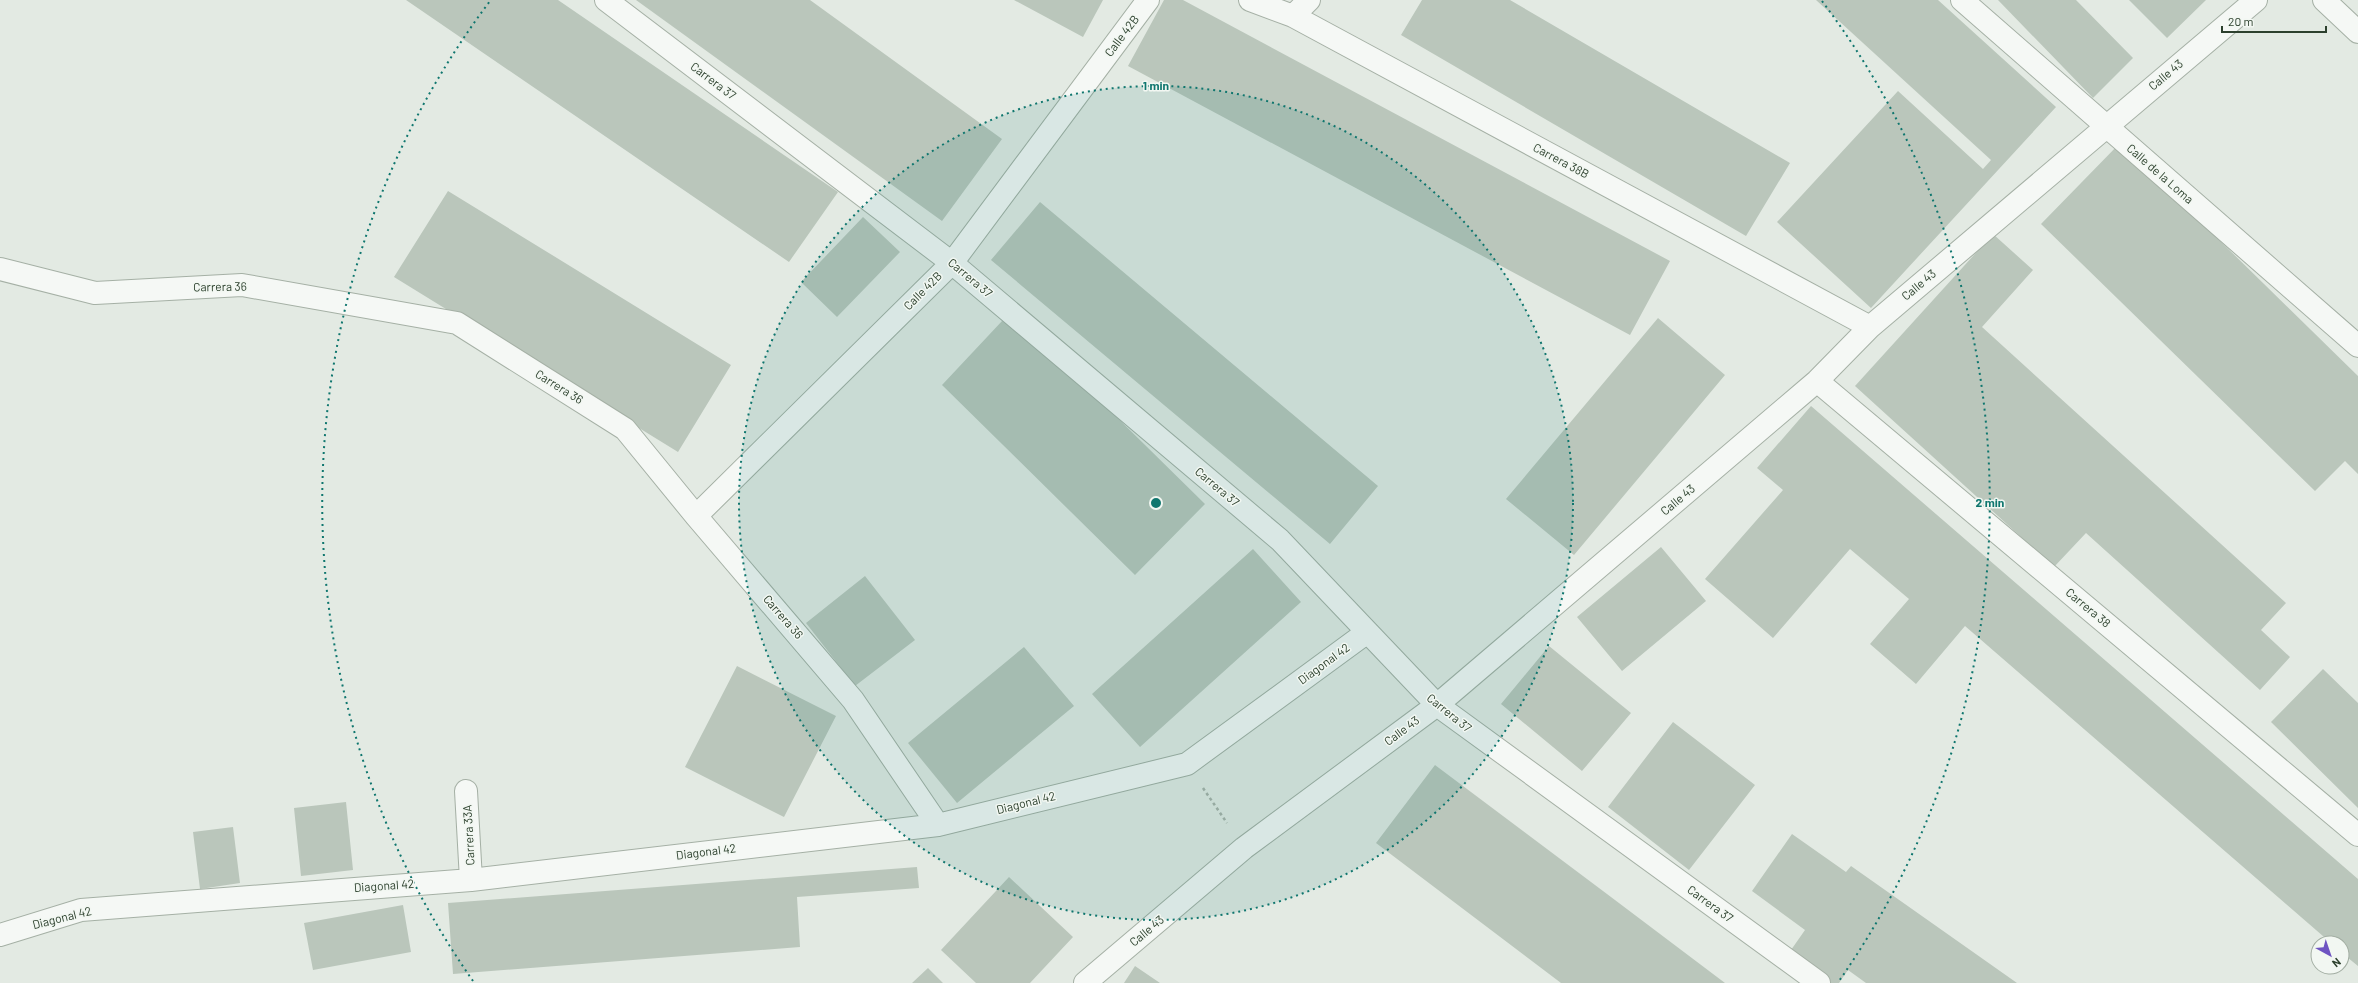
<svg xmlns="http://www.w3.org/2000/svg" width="2358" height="983" font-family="Barlow,sans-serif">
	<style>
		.building { fill: #bac6bb }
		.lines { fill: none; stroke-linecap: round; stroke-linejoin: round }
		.minor-casing { stroke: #a5b0a5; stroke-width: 24 }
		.path { stroke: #a9b2a9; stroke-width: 2.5; stroke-dasharray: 3 3; stroke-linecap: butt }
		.minor { stroke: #f5f8f5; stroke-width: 22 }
		.ring { fill: none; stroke: #0f766e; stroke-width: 2; stroke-dasharray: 2 4 }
		.labels { text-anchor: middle; stroke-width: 3; stroke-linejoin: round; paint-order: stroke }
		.street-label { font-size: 12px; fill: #2c402d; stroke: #f2f7f2 }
		.centre { fill: #0f766e; stroke: #f2f7f2; stroke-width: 2 }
		.ring-label { font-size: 12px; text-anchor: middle; font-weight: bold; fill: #0f766e; stroke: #f2f7f2; stroke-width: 3; stroke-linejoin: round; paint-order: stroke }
	</style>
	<rect width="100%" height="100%" fill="#e3eae3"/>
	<path class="building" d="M406,0H558L838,192L789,262Z
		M636,0H810L1002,139L942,221Z
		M1014,0H1103L1083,37Z
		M1164,0H1183L1670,261L1630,335L1128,66Z
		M1422,0H1510L1790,163L1746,236L1401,35Z
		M1816,0H1938L2056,107L1871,308L1777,222L1898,91L1983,169L1991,160Z
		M1998,0H2076L2133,58L2093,98Z
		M2129,0H2206L2167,38Z
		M2120,143L2358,376V474L2345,461L2315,491L2041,224Z
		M448,191L731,365L678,452L394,277Z
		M1040,202L1378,486L1330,544L991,260Z
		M863,217L900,252L837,317L801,282Z
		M1993,234L2033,270L1982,327L2286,603L2261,630L2290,657L2260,690L2086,533L2054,567L1855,386Z
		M1658,318L1725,375L1574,555L1506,499Z
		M1003,320L1084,385L1205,504L1135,575L942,385Z
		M1811,406L2358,879V966L2342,953V943H2331L1965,626L1916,684L1870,644L1909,599L1850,549L1773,638L1705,579L1783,490L1757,468Z
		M1661,547L1706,601L1622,671L1577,617Z
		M1253,549L1301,602L1140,747L1092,694Z
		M865,576L915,640L855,686L806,623Z
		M1549,646L1631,713L1582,771L1501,704Z
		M1024,647L1074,706L957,803L908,743Z
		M737,666L836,716L784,817L685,767Z
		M2323,669L2358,703V808L2271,722Z
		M1673,722L1755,785L1689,870L1608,807Z
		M1435,765L1607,894L1725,983H1561L1376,843Z
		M346,802L353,870L301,876L294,808Z
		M233,827L240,883L200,889L193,832Z
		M1792,834L1846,872L1851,866L2017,983H1866L1848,970L1839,983H1817L1784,960L1805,930L1752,891Z
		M917,867L919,888L797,897L800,947L453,974L448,903Z
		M1009,877L1073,937L1030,983H976L941,950Z
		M403,905L411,952L313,970L304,923Z
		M1135,966L1160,983H1124Z
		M928,968L943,983H912Z"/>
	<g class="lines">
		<defs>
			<path id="minor" d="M606,0L952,263L1280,540L1437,705L1819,983
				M1250,0L1293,16L1870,327
				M1962,0L2358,346
				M2324,0L2358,32
				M1293,16L1309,0
				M0,269L95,293L242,285L457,323L625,429L696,516L853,700L938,825
				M1817,381L2358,835
				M696,516L952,263L1148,0
				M466,791L471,880
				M0,935L81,910L471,880L938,825L1187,764L1366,633
				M1085,983L1244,848L1437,705L1817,381L1870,327L2256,0"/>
		</defs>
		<use href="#minor" class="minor-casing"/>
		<path class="path" d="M1203,788L1227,823"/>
		<use href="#minor" class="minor"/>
	</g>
	<circle cx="1156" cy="503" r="417" fill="#0f766e" fill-opacity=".12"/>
	<g class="ring">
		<circle cx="1156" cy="503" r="417"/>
		<path d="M473 981A834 834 0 0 1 490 1M1822 1A834 834 0 0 1 1839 981"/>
	</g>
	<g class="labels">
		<g class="street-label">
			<text transform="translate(1122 36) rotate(-53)" y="4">Calle 42B</text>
			<text transform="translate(2166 75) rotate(-40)" y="4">Calle 43</text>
			<text transform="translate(713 81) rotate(37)" y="4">Carrera 37</text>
			<text transform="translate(1561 161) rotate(28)" y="4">Carrera 38B</text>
			<text transform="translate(2160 174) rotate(41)" y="4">Calle de la Loma</text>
			<text transform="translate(970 278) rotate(40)" y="4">Carrera 37</text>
			<text transform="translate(1919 285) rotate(-40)" y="4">Calle 43</text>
			<text transform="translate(220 287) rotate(-1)" y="4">Carrera 36</text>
			<text transform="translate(923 291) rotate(-45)" y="4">Calle 42B</text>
			<text transform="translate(559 387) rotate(32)" y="4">Carrera 36</text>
			<text transform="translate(1217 487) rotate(40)" y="4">Carrera 37</text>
			<text transform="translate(1678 500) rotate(-40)" y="4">Calle 43</text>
			<text transform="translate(2088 608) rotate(40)" y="4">Carrera 38</text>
			<text transform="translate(783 617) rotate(49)" y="4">Carrera 36</text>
			<text transform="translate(1324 664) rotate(-36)" y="4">Diagonal 42</text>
			<text transform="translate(1449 713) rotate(39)" y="4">Carrera 37</text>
			<text transform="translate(1402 731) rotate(-37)" y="4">Calle 43</text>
			<text transform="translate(1026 803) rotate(-14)" y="4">Diagonal 42</text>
			<text transform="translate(469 835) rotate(-93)" y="4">Carrera 33A</text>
			<text transform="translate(706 852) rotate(-7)" y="4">Diagonal 42</text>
			<text transform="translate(384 886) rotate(-4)" y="4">Diagonal 42</text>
			<text transform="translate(1710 904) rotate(36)" y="4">Carrera 37</text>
			<text transform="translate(62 918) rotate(-14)" y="4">Diagonal 42</text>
			<text transform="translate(1147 931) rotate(-40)" y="4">Calle 43</text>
		</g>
	</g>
	<circle cx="1156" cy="503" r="6" class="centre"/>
	<g class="ring-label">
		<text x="1156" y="90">1 min</text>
		<text x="1990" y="507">2 min</text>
	</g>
	<g transform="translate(2330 955) rotate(140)"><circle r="19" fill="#f2f7f2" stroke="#a3aea3"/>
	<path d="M0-3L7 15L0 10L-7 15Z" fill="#6e54c2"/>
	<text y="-6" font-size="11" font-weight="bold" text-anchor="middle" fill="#2c402d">N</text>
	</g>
	<path d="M2222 26v6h104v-6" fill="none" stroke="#2c402d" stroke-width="2"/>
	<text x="2228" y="26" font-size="12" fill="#2c402d" stroke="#f2f7f2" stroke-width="3" paint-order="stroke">20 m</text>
</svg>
